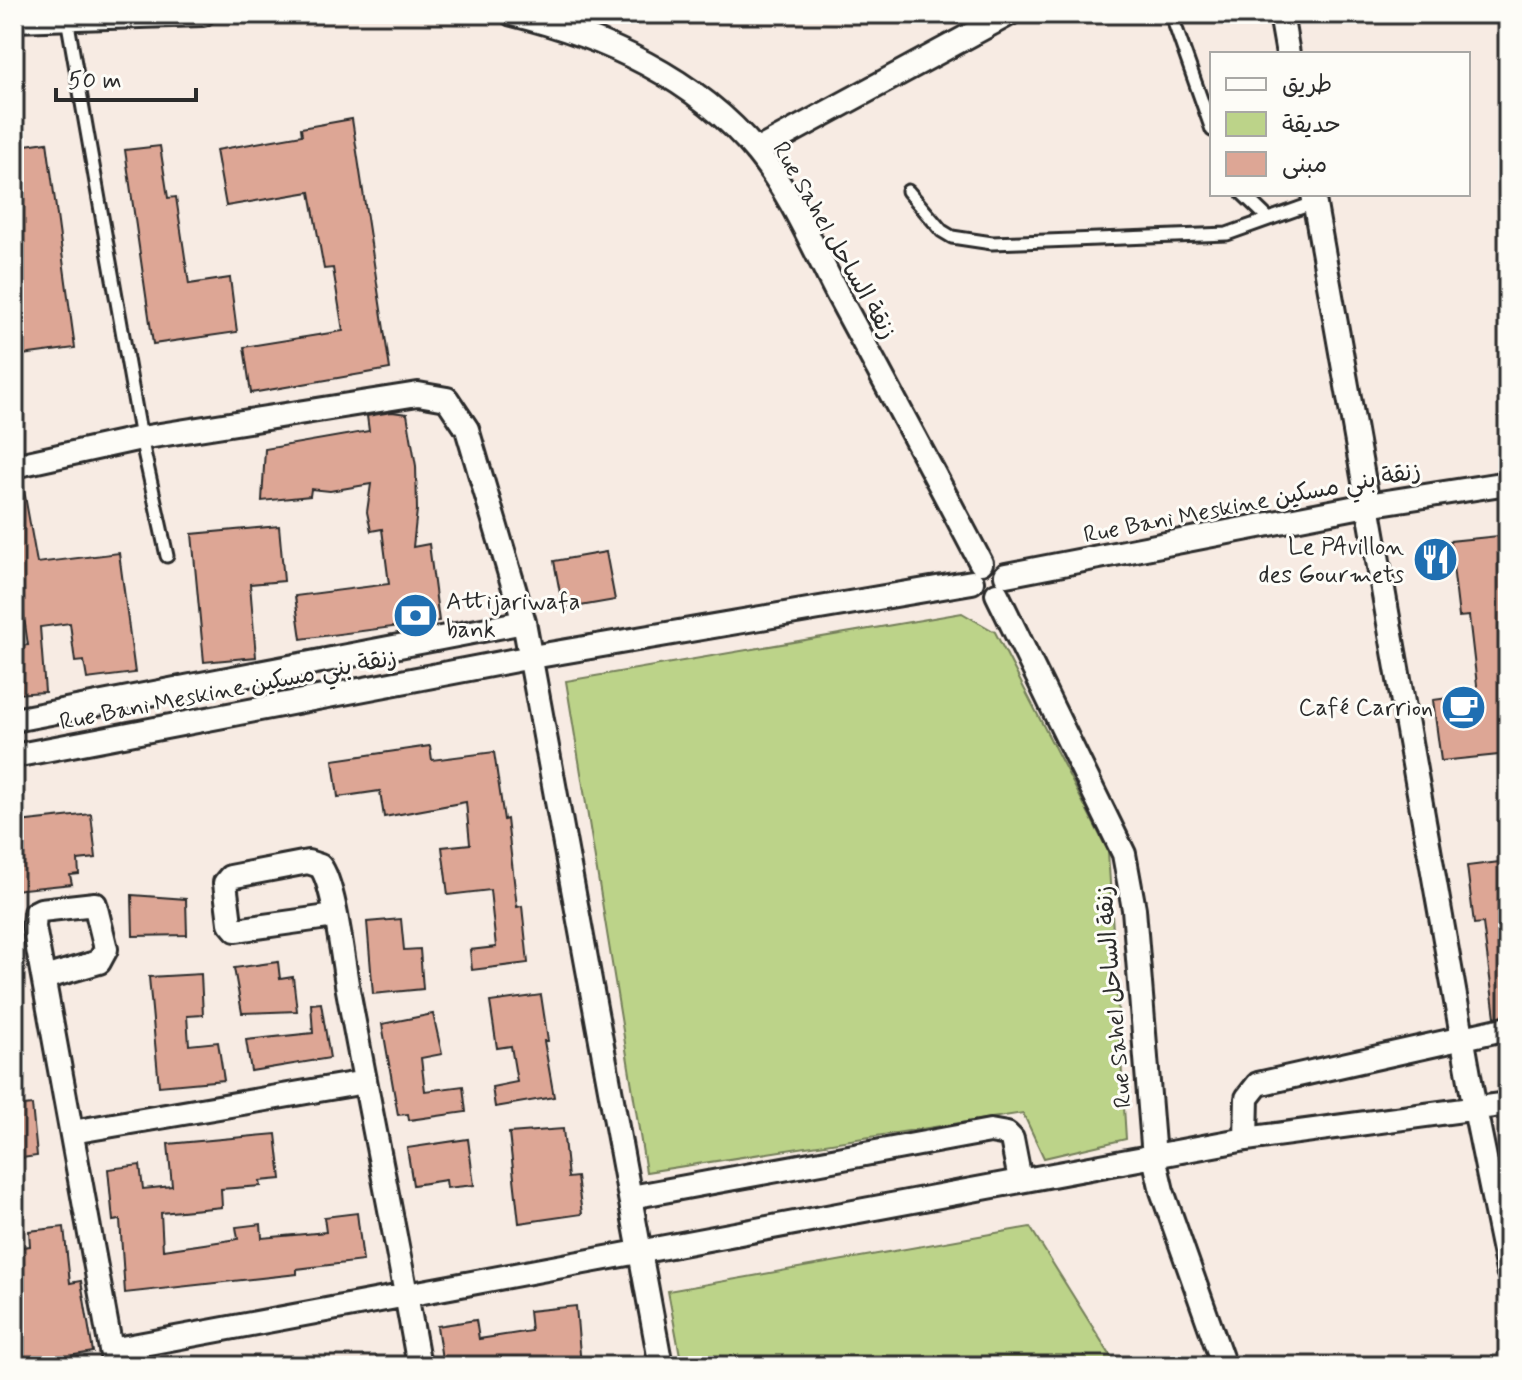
<svg xmlns="http://www.w3.org/2000/svg" width="1522" height="1380" font-family="Mynerve,'Playpen Sans Arabic',sans-serif">
	<style>
		.green { fill: #bcd389; stroke: #747f5a; stroke-width: 2 }
		.building { fill: #dda695; stroke: #2b2b2b; stroke-width: 2 }
		.lines { fill: none; stroke-linecap: round; stroke-linejoin: round }
		.lane-casing { stroke: #2b2b2b; stroke-width: 17 }
		.street-casing { stroke: #2b2b2b; stroke-width: 28 }
		.lane { stroke: #fdfcf7; stroke-width: 11 }
		.street { stroke: #fdfcf7; stroke-width: 22 }
		.labels { text-anchor: middle; stroke-width: 6; stroke-linejoin: round; paint-order: stroke }
		.street-label { font-size: 24px; fill: #2b2b2b; stroke: #fdfcf7 }
		.poi-label { font-size: 24px; fill: #2b2b2b; stroke: #fdfcf7; text-anchor: end }
	</style>
	<rect width="100%" height="100%" fill="#f7ebe3"/>
	<filter id="ink" filterUnits="userSpaceOnUse"><feTurbulence type="fractalNoise" baseFrequency=".0125" numOctaves="2"/><feDisplacementMap in="SourceGraphic" scale="16" xChannelSelector="R" yChannelSelector="G"/><feConvolveMatrix kernelMatrix="1 2 1 2 8 2 1 2 1" color-interpolation-filters="sRGB"/></filter>
	<g filter="url(#ink)">
		<path class="green" d="M962,613L995,632L1108,851L1126,1139L1044,1158L1023,1113L646,1172L566,681Z
			M1030,1227L1117,1366H682L668,1291Z"/>
		<path class="building" d="M352,119L390,369L251,393L244,347L343,331L333,268L324,269L310,192L226,206L216,150L302,135L301,128Z
			M47,142L75,348L14,356V151H19L18,146Z
			M160,146L168,198L176,197L189,284L230,278L237,332L153,344L125,150Z
			M392,412L407,414L416,466L417,510L413,547L429,544L439,621L301,639L295,596L389,584L382,529L371,531L367,512L371,484L330,491L311,489L310,496L262,501L265,449L369,431L367,416Z
			M22,479L37,563L119,553L135,673L87,679L84,661L75,662L70,623L40,627L45,692L14,694V646L28,645L14,549V480Z
			M279,526L284,581L250,584L256,657L204,662L192,534Z
			M1508,535V754L1441,761L1433,700L1478,694L1469,616L1459,617L1450,541Z
			M606,552L615,600L563,609L554,561Z
			M430,746L432,760L494,752L504,820L507,819L517,907L522,906L528,963L472,970L470,950L496,947L490,890L448,895L442,847L470,844L466,802L384,817L380,791L338,797L333,760Z
			M91,814L96,858L78,860L79,874L70,875L72,884L14,890V836L20,835L19,822Z
			M1508,861V1014L1495,1017L1483,923L1474,924L1467,866Z
			M132,895L186,899L187,935L133,936Z
			M401,919L404,950L420,949L423,989L373,994L367,922Z
			M278,962L280,979L293,977L297,1011L242,1013L234,968Z
			M201,974L203,1015L187,1016L189,1045L218,1042L224,1080L159,1086L149,977Z
			M541,995L548,1041H544L554,1097L495,1107L492,1087L517,1082L511,1046L497,1048L490,1002Z
			M321,1003L330,1058L251,1071L246,1040L313,1033L311,1004Z
			M433,1014L442,1054L421,1058L425,1091L463,1086L466,1112L409,1120L408,1114L398,1115L382,1024Z
			M32,1105L37,1156L14,1159V1107Z
			M563,1129L568,1178L577,1177L582,1214L519,1223L509,1133Z
			M276,1134L281,1179L260,1181L261,1186L221,1189L222,1207L161,1213L163,1250L238,1239L236,1227L261,1224L262,1238L326,1232L324,1217L357,1213L363,1261L297,1269V1274L125,1293L120,1220L113,1221L108,1169L140,1165L143,1189L172,1186L168,1144Z
			M468,1139L474,1185L447,1188L446,1180L413,1185L407,1148Z
			M64,1227L70,1283L81,1281L93,1352L14,1365V1248L30,1246L29,1231Z
			M576,1306L581,1366H518V1358L443,1366L437,1326L476,1320L479,1339L531,1331L529,1311Z"/>
		<g class="lines">
			<defs>
				<path id="lane" d="M1171,14L1212,130
					M67,18L141,438L167,556
					M908,191L942,231L952,237L992,243L1227,234L1314,203
					M1243,194L1269,219"/>
				<path id="street" d="M512,14C603,36 696,78 757,152C791,194 813,247 838,295C886,384 934,473 981,563
					M1281,14L1288,54
					M14,20L203,14
					M756,151L1009,14
					M1313,194L1475,1109L1508,1271
					M14,466L141,438L418,394L447,399L467,429L524,622L661,1366
					M1006,575L1367,505L1508,483
					M997,594L1124,854L1134,909L1154,1157L1162,1191L1224,1366
					M14,720L524,622
					M14,756L532,657L972,582
					M335,916L236,930L230,923L225,883L230,877L308,862L320,866C335,884 343,963 348,990C371,1115 397,1240 419,1366
					M44,978L99,962L106,949L95,904L41,910L35,913L34,927L114,1366
					M72,1132L365,1082
					M1246,1139L1247,1098L1258,1084L1508,1028
					M631,1197L990,1131L1007,1134L1012,1139L1020,1180
					M111,1350L1246,1139L1508,1104"/>
			</defs>
			<use href="#lane" class="lane-casing"/>
			<use href="#street" class="street-casing"/>
			<use href="#lane" class="lane"/>
			<use href="#street" class="street"/>
		</g>
	</g>
	<defs>
		<symbol id="restaurant-disc" viewBox="-11 -11 22 22"><circle r="9.5" fill="#1f6fb2" stroke="#fdfcf7"/><path d="M-5-6h1v4h1v-4h1v4h1v-4h1v5L-1.5 .5V6h-2V.5L-5-1ZM5-6V6H3V1.5H1.5Q1.5-4 5-6Z" fill="#fff"/></symbol>
		<symbol id="bank-disc" viewBox="-11 -11 22 22"><circle r="9.5" fill="#1f6fb2" stroke="#fdfcf7"/><path d="M-6-4H6V4H-6ZM0-2.3a2.3 2.3 0 1 0 0 4.6a2.3 2.3 0 1 0 0-4.6Z" fill="#fff"/></symbol>
		<symbol id="cafe-disc" viewBox="-11 -11 22 22"><circle r="9.5" fill="#1f6fb2" stroke="#fdfcf7"/><path d="M-5.5-4.5H6V0H3Q3 3.5 0 3.5H-2.5Q-5.5 3.5-5.5 0ZM3-3.2v2h1.7v-2ZM-6 4.5H4V6H-6Z" fill="#fff"/></symbol>
	</defs>
	<g fill-rule="evenodd">
		<use href="#restaurant-disc" x="1410" y="534" width="51" height="51"/>
		<use href="#bank-disc" x="390" y="590" width="51" height="51"/>
		<use href="#cafe-disc" x="1438" y="682" width="51" height="51"/>
	</g>
	<g class="labels">
		<g class="street-label">
			<text transform="translate(835 240) rotate(60)" y="8">Rue Sahel زنقة الساحل</text>
			<text transform="translate(1252 502) rotate(-11)" y="8">Rue Bani Meskine زنقة بني مسكين</text>
			<text transform="translate(228 689) rotate(-11)" y="8">Rue Bani Meskine زنقة بني مسكين</text>
			<text transform="translate(1113 997) rotate(-95)" y="8">Rue Sahel زنقة الساحل</text>
		</g>
		<g class="poi-label">
			<text x="1404" y="554">Le PAvillon<tspan x="1404" dy="28">des Gourmets</tspan></text>
			<text x="446" y="609" text-anchor="start">Attijariwafa<tspan x="446" dy="28">bank</tspan></text>
			<text x="1433" y="715">Café Carrion</text>
		</g>
	</g>
	<rect width="1522" height="1380" fill="none" stroke="#fdfcf7" stroke-width="48"/>
	<rect x="24" y="24" width="1474" height="1332" fill="none" stroke="#2b2b2b" stroke-width="3" filter="url(#ink)"/>
	<rect x="1210" y="52" width="260" height="144" fill="#fdfcf7" stroke="#a9a8a5" stroke-width="2"/>
	<rect x="1226" y="78" width="40" height="12" fill="#fdfcf7" stroke="#a9a8a5" stroke-width="2"/>
	<text x="1282" y="92" font-size="24" fill="#2b2b2b">طريق</text>
	<rect x="1226" y="112" width="40" height="24" fill="#bcd389" stroke="#a9a8a5" stroke-width="2"/>
	<text x="1282" y="132" font-size="24" fill="#2b2b2b">حديقة</text>
	<rect x="1226" y="152" width="40" height="24" fill="#dda695" stroke="#a9a8a5" stroke-width="2"/>
	<text x="1282" y="172" font-size="24" fill="#2b2b2b">مبنى</text>
	<path d="M56 88v12h140v-12" fill="none" stroke="#2b2b2b" stroke-width="4"/>
	<text x="68" y="88" font-size="24" fill="#2b2b2b" stroke="#fdfcf7" stroke-width="6" paint-order="stroke">50 m</text>
</svg>
